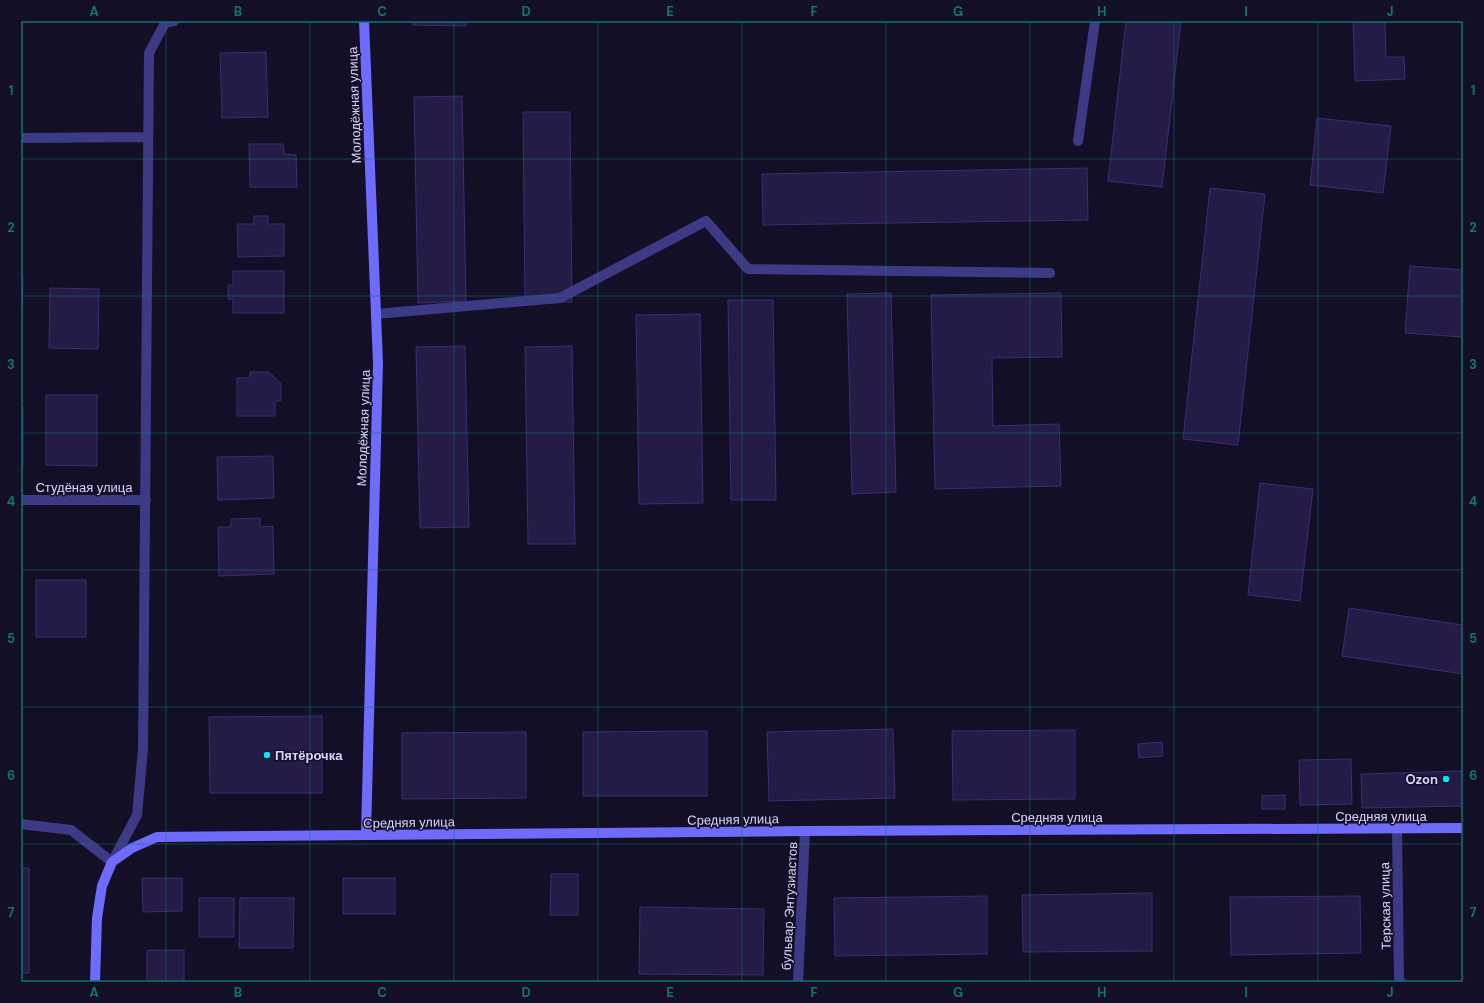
<svg xmlns="http://www.w3.org/2000/svg" width="1484" height="1003" font-family="'DM Sans',sans-serif">
	<style>
		.building { fill: #241b47; stroke: #3b2d73 }
		.lines { fill: none; stroke-linecap: round; stroke-linejoin: round }
		.lane { stroke: #3d3a85; stroke-width: 10 }
		.street { stroke: #3d3a85; stroke-width: 10 }
		.secondary { stroke: #6f6bff; stroke-width: 10 }
		.grid { fill: none; stroke: #0f766e; stroke-width: 1; stroke-opacity: 0.55 }
		.poi-dot { fill: #00e5ff; stroke: #130f26; stroke-width: 1.5 }
		.labels { text-anchor: middle; stroke-width: 3; stroke-linejoin: round; paint-order: stroke }
		.street-label { font-size: 13px; fill: #d9d4ff; stroke: #130f26 }
		.poi-label { font-size: 13px; font-weight: bold; fill: #d9d4ff; stroke: #130f26; text-anchor: start }
		.neatline { fill: none; stroke: #0f766e; stroke-width: 1.5 }
		.grid-label { font-size: 13px; text-anchor: middle; font-weight: bold; fill: #0f766e }
	</style>
	<rect width="100%" height="100%" fill="#130f26"/>
	<path class="building" d="M413,21H466V26L413,25Z
		M1126,21H1181L1162,187L1108,181Z
		M1353,21H1385L1386,57H1404L1405,79L1355,81Z
		M266,52L268,117L222,118L220,53Z
		M462,96L466,301L418,303L414,97Z
		M523,112H570L572,302L525,303Z
		M1317,118L1391,126L1383,193L1310,185Z
		M249,144H283L284,154L296,155L297,187H250Z
		M1087,168L1088,220L763,225L762,174Z
		M1210,188L1265,194L1238,445L1183,439Z
		M254,216H268V224H284V256L238,257L237,224H254Z
		M1410,266L1463,270V337L1405,333Z
		M233,271H284V313H233V299H228V285H233Z
		M21,278H23L21,341Z
		M50,288L99,289L98,349L49,348Z
		M891,293L896,492L852,494L847,294Z
		M1061,293L1062,357L992,358L993,426L1059,424L1061,486L935,489L931,295Z
		M728,300H773L776,500H731Z
		M700,314L703,503L639,504L636,315Z
		M465,346L469,527L420,528L416,347Z
		M572,346L575,544H528L525,347Z
		M250,372H269L281,384V401H275V416H237V378H250Z
		M46,395H97V466L46,465Z
		M21,407H23V466H21Z
		M273,456L274,498L218,500L217,457Z
		M1260,483L1313,489L1300,601L1248,595Z
		M260,518V527L273,526L274,574L219,576L218,527H231V519Z
		M36,580H86V637H36Z
		M1349,608L1463,625V674L1342,656Z
		M322,716V793H210L209,717Z
		M893,729L895,798L769,801L767,732Z
		M1075,730V799L953,800L952,731Z
		M707,731V796H583V732Z
		M526,732V798L402,799V733Z
		M1162,742L1163,756L1139,758L1138,744Z
		M1351,759L1352,804L1300,805L1299,760Z
		M1463,771V806L1362,808L1361,774Z
		M1285,795V809H1262V796Z
		M21,868H29V973H21Z
		M551,874H578V915H550Z
		M142,878H182V911L143,912Z
		M343,878H395V914H343Z
		M1152,893V951L1023,952L1022,895Z
		M987,896V954L835,956L834,898Z
		M1360,896L1361,953L1231,955L1230,897Z
		M199,898H234V937H199Z
		M240,898H294L293,948H239Z
		M640,907L764,909L763,975L639,974Z
		M147,950H184V982H147Z"/>
	<g class="lines">
		<path class="lane" d="M376,314L560,298L706,221L748,269L1050,273"/>
		<path class="street" d="M21,138L148,137
			M1078,141L1095,21
			M21,500H146
			M21,824L71,830L112,862L137,815L143,749L149,53L165,23L174,21
			M1397,829L1399,979L1401,982
			M798,982L805,831"/>
		<path class="secondary" d="M364,21L378,363L366,835
			M95,982L97,918L102,886L112,862L132,848L157,837L805,831L1463,828"/>
	</g>
	<path class="grid" d="M166,21V982M310,21V982M454,21V982M598,21V982M742,21V982M886,21V982M1030,21V982M1174,21V982M1318,21V982M21,159H1463M21,296H1463M21,433H1463M21,570H1463M21,707H1463M21,844H1463"/>
	<g class="poi-dot">
		<circle cx="267" cy="755" r="4"/>
		<circle cx="1446" cy="779" r="4"/>
	</g>
	<g class="labels">
		<g class="street-label">
			<text transform="translate(354 105) rotate(-92)" y="5">Молодёжная улица</text>
			<text transform="translate(363 428) rotate(-88)" y="5">Молодёжная улица</text>
			<text x="84" y="492">Студёная улица</text>
			<text x="1381" y="821">Средняя улица</text>
			<text x="1057" y="822">Средняя улица</text>
			<text transform="translate(733 819) rotate(-1)" y="5">Средняя улица</text>
			<text transform="translate(409 822) rotate(-1)" y="5">Средняя улица</text>
			<text transform="translate(789 906) rotate(-87)" y="5">бульвар Энтузиастов</text>
			<text transform="translate(1385 906) rotate(-91)" y="5">Терская улица</text>
		</g>
		<g class="poi-label">
			<text x="275" y="760">Пятёрочка</text>
			<text x="1438" y="784" text-anchor="end">Ozon</text>
		</g>
	</g>
	<rect width="1484" height="1003" fill="none" stroke="#130f26" stroke-width="44"/>
	<rect x="22" y="22" width="1440" height="959" class="neatline"/>
	<g class="grid-label">
		<text x="94" y="16">A</text>
		<text x="238" y="16">B</text>
		<text x="382" y="16">C</text>
		<text x="526" y="16">D</text>
		<text x="670" y="16">E</text>
		<text x="814" y="16">F</text>
		<text x="958" y="16">G</text>
		<text x="1102" y="16">H</text>
		<text x="1246" y="16">I</text>
		<text x="1390" y="16">J</text>
		<text x="11" y="95">1</text>
		<text x="1473" y="95">1</text>
		<text x="11" y="232">2</text>
		<text x="1473" y="232">2</text>
		<text x="11" y="369">3</text>
		<text x="1473" y="369">3</text>
		<text x="11" y="506">4</text>
		<text x="1473" y="506">4</text>
		<text x="11" y="643">5</text>
		<text x="1473" y="643">5</text>
		<text x="11" y="780">6</text>
		<text x="1473" y="780">6</text>
		<text x="11" y="917">7</text>
		<text x="1473" y="917">7</text>
		<text x="94" y="997">A</text>
		<text x="238" y="997">B</text>
		<text x="382" y="997">C</text>
		<text x="526" y="997">D</text>
		<text x="670" y="997">E</text>
		<text x="814" y="997">F</text>
		<text x="958" y="997">G</text>
		<text x="1102" y="997">H</text>
		<text x="1246" y="997">I</text>
		<text x="1390" y="997">J</text>
	</g>
</svg>
